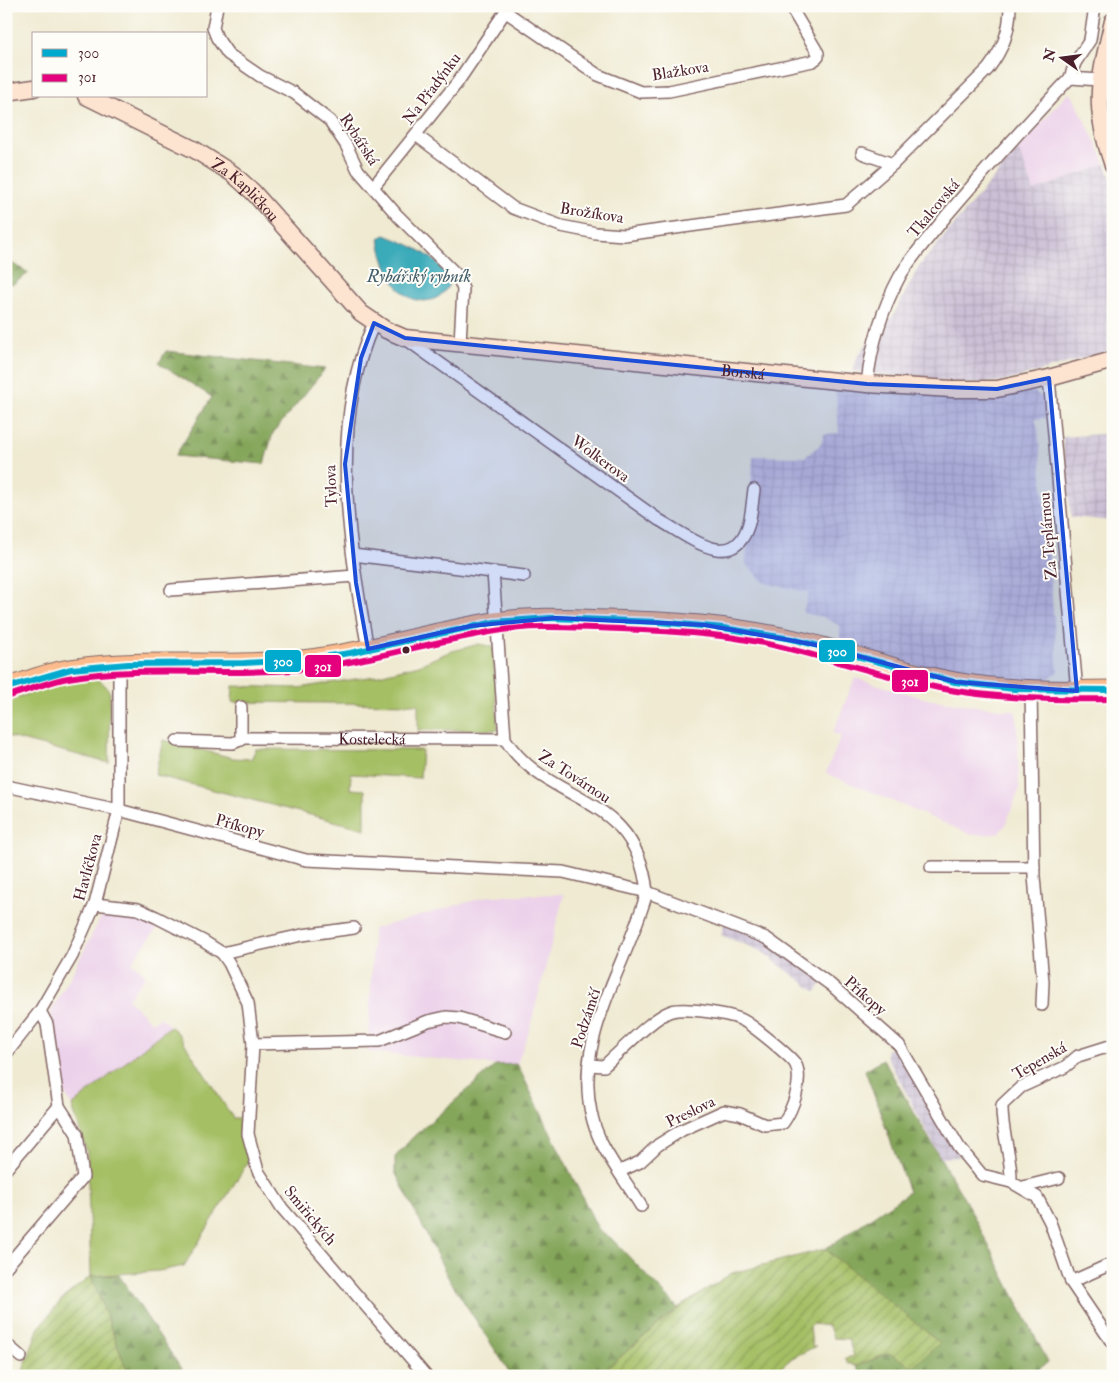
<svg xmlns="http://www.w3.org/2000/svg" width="1119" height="1382" font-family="'IM FELL Double Pica',serif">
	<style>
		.built { fill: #ecd1ea }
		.industrial { fill: url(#industrial-grid) }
		.forest { fill: url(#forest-firs); stroke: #676242 }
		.park { fill: #a5bf65; stroke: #786f48 }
		.garden { fill: url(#garden-furrows); stroke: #786f48 }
		.water { fill: #3baab9; stroke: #426472 }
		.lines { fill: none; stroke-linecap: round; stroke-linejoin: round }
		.street-casing { stroke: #846665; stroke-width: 14 }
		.secondary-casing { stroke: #846665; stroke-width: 19 }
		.primary-casing { stroke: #846665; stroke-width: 21 }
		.street { stroke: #fff; stroke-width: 11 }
		.secondary { stroke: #fde4d1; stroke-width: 16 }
		.primary { stroke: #fbbb8c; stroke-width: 19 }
		.bus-1-casing { stroke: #fdfcf7; stroke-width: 10 }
		.bus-2-casing { stroke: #fdfcf7; stroke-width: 10 }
		.bus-1 { stroke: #00a9ce; stroke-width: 6 }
		.bus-2 { stroke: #e5007d; stroke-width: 6 }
		.marked { fill: #1d4ed8; fill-opacity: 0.2; stroke: #1d4ed8; stroke-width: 4; stroke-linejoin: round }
		.bus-dot { fill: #4a1f2b; stroke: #fdfcf7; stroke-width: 2 }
		.labels { text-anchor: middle; stroke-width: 4; stroke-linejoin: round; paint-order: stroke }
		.street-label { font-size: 16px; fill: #4a1f2b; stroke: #fdfcf7 }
		.water-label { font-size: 18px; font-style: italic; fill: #435e6b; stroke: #fdfcf7 }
		.line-badge { stroke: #fdfcf7; stroke-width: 2 }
		.badge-label { font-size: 14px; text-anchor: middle; font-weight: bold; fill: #fff }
	</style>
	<defs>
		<pattern id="industrial-grid" width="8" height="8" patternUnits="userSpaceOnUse" patternTransform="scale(1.25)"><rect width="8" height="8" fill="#cbbfd5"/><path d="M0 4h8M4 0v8" fill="none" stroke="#b0a4b7"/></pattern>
		<pattern id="forest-firs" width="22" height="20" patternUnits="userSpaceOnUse" patternTransform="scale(1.25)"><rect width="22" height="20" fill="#84a65a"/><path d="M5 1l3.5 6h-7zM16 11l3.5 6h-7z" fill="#6e874b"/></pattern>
		<pattern id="garden-furrows" width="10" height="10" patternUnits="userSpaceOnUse" patternTransform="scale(1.25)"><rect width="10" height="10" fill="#a5bf65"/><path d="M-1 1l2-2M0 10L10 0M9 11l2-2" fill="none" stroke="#889b53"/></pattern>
	</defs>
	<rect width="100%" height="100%" fill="#fdfcf7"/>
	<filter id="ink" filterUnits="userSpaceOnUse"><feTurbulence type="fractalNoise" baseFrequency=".02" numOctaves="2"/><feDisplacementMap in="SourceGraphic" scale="10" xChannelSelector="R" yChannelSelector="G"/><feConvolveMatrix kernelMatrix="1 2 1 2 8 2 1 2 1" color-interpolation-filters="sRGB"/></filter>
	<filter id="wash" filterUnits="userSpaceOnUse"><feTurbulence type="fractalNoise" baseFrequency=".0096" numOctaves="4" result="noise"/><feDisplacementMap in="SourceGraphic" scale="20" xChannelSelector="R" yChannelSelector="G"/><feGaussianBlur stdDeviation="1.12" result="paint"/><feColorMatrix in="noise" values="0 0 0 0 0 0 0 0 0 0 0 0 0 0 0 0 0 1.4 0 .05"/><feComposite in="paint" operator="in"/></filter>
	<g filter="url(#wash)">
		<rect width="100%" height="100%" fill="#efead1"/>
		<path class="built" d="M1068,93L1073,96L1106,164L1034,191L1018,149Z
			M855,678L927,699L1015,711L1017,718L1019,790L1005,826L998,834L972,835L826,773L841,736L833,733Z
			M564,894L530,1028L517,1064L496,1065L368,1052L373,929L489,896Z
			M105,916L132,918L159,926L132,962L146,975L128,999L152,1023L160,1017L170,1026L72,1106L61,1087L51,1011L71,976L100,919Z"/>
		<path class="industrial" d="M1018,149L1034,191L1106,164L1113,184V350L1006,381L964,384L853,371L857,357L865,346L878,330L893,316L919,266Z
			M829,386L1030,389L1045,399L1050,417L1035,419L1038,428L1058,671L1043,683L955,677L840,643V626L823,617L803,613L809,592L765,583L746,564L753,456L805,457L821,444L824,434L839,433L836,393Z
			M1113,433V521L1071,517L1062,437Z
			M725,921L770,941L823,982L816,992L761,951L721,935Z
			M901,1048L960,1157L941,1158L886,1055L887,1049Z"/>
		<path class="forest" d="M6,260L29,273L13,284L6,283Z
			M166,351L325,369L273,433L264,464L175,456L212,397L159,363Z
			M883,1059L970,1209L1048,1362L1031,1376H861L856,1366L889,1353L825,1249L909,1192L865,1070Z
			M517,1064L598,1229L611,1238L678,1308L598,1376H512L449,1279L395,1172V1157L413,1137L496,1065Z
			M119,1275L186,1376H129L91,1276Z"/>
		<path class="park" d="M479,644L493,647L498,730H418V704L232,702L233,686L298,688L375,676L419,665L449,652Z
			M80,677C95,677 103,679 110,693L109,763L6,736V701Z
			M163,740L233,758L251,759L256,749L422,750L420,778L351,774L350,789L365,790V829L155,775Z
			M170,1026L178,1033L233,1118H242L249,1160L184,1266L159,1271L91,1276L87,1153L72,1106Z"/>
		<path class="garden" d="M825,1249L940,1343L913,1367L889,1353L856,1366L848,1363L845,1358L854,1356L848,1339L833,1338L829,1326L812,1324L810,1326L812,1346H816L792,1358L771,1376H598L678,1308L732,1273Z
			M91,1276L129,1376H26L23,1371L38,1329L63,1298Z"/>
		<path class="water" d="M385,235C410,245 439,255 450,282C447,290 440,298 431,300C398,308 382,263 379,238Z"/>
	</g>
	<g filter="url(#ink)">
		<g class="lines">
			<defs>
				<g id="street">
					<path d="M217,6L213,28L217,38L228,54L260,76L294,93L330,121L346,145L358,170L398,216L457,275L463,289L460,342"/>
					<path d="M1095,6L1090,40L1075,63L1070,78L1100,80"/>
					<path d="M506,12L598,75L641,92L669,91L813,61L818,57V53L790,6"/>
					<path d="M416,135L513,208L561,226L596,233L624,235L846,205L893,164"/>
					<path d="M862,153L893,164L988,69C1003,49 1010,31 1010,6"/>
					<path d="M374,186L457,83L509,6"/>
					<path d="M406,339L659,520C685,534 730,573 747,529C752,517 752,502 754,490"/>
					<path d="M1049,378L1077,691"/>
					<path d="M867,384C871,347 882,309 900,276C913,254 931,236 946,216C986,169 1027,123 1070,78"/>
					<path d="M353,555L524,576"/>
					<path d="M493,572L505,739C547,806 636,790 647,892C625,973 560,1056 601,1142C612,1164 628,1185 641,1206"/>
					<path d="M171,590L355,576"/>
					<path d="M368,649C349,545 328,424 374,323"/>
					<path d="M1031,689L1034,876L1043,982L1042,1005"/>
					<path d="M241,740V707"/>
					<path id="s1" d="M177,741L233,743L245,738H263L505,739"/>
					<path d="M6,786L119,810L306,860L563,872L647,892L766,938L831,985L899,1045L959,1147L982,1175L1011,1182L1037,1197L1050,1222L1071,1282L1113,1344"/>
					<path d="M931,867H1034"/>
					<path d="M95,904L138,909L156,917L203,941L222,953L229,963L248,1003L253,1044L248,1134L258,1171L282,1208L426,1376"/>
					<path d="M222,953L302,935L354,928"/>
					<path d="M253,1044L379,1041L428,1021L446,1017L459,1018L505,1032"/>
					<path d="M6,1054L40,1011L72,956L95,904L119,810V664"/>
					<path d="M589,1065L604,1066C620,1052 655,1015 672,1011C685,1007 728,1014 740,1019C749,1022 793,1058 796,1065C803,1081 793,1109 783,1123L765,1125L740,1114L724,1111L682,1130L658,1145L640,1162L620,1171"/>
					<path d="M6,1169L59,1106"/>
					<path d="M1011,1182C1012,1156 1001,1132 1002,1105L1021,1087L1065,1067L1078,1056L1113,1045"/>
					<path d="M1023,1187L1059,1178"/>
					<path d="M6,1267L83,1177L77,1134L59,1106L47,1024L40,1011"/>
					<path d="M1071,1282L1113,1263"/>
					<path d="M6,1344L21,1357"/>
				</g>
				<g id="secondary">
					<path d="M1113,21C1099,80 1092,106 1113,165"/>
					<path d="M6,92L34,88"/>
					<path id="s2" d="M86,96L195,150L233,174L253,192L361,313L386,330L405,338L867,384L952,389H997L1049,378L1113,360"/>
				</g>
				<path id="primary" d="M6,688C28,681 49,672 71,669C147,657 225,668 302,660C367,653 430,632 495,622C531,616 570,619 607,620C641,621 675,622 709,626C745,630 783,636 819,646C865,658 909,674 955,682C1007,691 1061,691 1113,690"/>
			</defs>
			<use href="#street" class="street-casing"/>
			<use href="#secondary" class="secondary-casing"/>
			<use href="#primary" class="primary-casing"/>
			<use href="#street" class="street"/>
			<use href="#secondary" class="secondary"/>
			<use href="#primary" class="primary"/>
			<defs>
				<path id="bus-1" d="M6,688L71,669L128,664L244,663L302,660L350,653L495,622L551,618L658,622L723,628L792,639L955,682L1014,689L1113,690"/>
				<path id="bus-2" d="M9,696C28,690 48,682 68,678C146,665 225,677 303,669C369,662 432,641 496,631C530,625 564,627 597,628C639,630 680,631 721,636C796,645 865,673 939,688C996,699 1055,700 1113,699"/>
			</defs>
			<use href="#bus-1" class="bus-1-casing"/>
			<use href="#bus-2" class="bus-2-casing"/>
			<use href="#bus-1" class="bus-1"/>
			<use href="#bus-2" class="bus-2"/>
		</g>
	</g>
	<path class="marked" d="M374,323L405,338L867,384L997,389L1049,378L1077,691L956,682L816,645L705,625L555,618L471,626L368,649L356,583L345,464L361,358Z"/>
	<circle class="bus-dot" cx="406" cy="650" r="4.5"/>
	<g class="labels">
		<g class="street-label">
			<text transform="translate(680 70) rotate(-9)" y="6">Blažkova</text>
			<text transform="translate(431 88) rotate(-53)" y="6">Na Přadýnku</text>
			<text transform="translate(360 139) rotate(57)" y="6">Rybářská</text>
			<text dy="6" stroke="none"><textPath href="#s2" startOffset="186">Za Kapličkou</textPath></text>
			<text transform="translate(933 208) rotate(-50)" y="6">Tkalcovská</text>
			<text transform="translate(592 212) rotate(9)" y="6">Brožíkova</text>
			<text dy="6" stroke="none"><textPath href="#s2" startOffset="746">Borská</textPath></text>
			<text transform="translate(601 458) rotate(36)" y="6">Wolkerova</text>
			<text transform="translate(330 486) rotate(-92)" y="6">Tylova</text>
			<text transform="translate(1047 536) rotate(-95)" y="6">Za Teplárnou</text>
			<text dy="6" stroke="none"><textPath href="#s1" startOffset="196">Kostelecká</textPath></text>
			<text transform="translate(575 776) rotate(33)" y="6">Za Továrnou</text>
			<text transform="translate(240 825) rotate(15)" y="6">Příkopy</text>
			<text transform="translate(87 867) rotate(-75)" y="6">Havlíčkova</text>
			<text transform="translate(866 995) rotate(41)" y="6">Příkopy</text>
			<text transform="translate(585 1018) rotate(-72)" y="6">Podzámčí</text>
			<text transform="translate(1039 1060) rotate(-30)" y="6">Tepenská</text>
			<text transform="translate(690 1111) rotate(-26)" y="6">Preslova</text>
			<text transform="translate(311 1215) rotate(50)" y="6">Smiřických</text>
		</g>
		<g class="water-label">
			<text x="419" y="282">Rybářský rybník</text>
		</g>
	</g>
	<g class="line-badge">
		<rect x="818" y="639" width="38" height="24" rx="5" fill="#00a9ce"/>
		<rect x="264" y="649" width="38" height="24" rx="5" fill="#00a9ce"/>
		<rect x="304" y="654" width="38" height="24" rx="5" fill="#e5007d"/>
		<rect x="891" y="669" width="38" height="24" rx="5" fill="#e5007d"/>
	</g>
	<g class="badge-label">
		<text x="837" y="656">300</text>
		<text x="283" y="666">300</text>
		<text x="323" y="671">301</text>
		<text x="910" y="686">301</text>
	</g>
	<rect width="1119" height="1382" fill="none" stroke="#fdfcf7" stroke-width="25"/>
	<rect x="32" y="32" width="175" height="65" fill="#fdfcf7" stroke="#b5a4a5"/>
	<rect x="42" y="49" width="25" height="8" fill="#00a9ce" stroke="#b5a4a5"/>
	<text x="78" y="58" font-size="15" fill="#4a1f2b">300</text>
	<rect x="42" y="74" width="25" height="8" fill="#e5007d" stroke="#b5a4a5"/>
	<text x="78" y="82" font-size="15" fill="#4a1f2b">301</text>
	<g transform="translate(1062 58) rotate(284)" stroke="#fdfcf7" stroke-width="4" paint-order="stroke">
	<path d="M0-4L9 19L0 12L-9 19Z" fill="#4a1f2b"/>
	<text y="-8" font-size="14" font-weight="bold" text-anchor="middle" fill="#4a1f2b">N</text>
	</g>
</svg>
